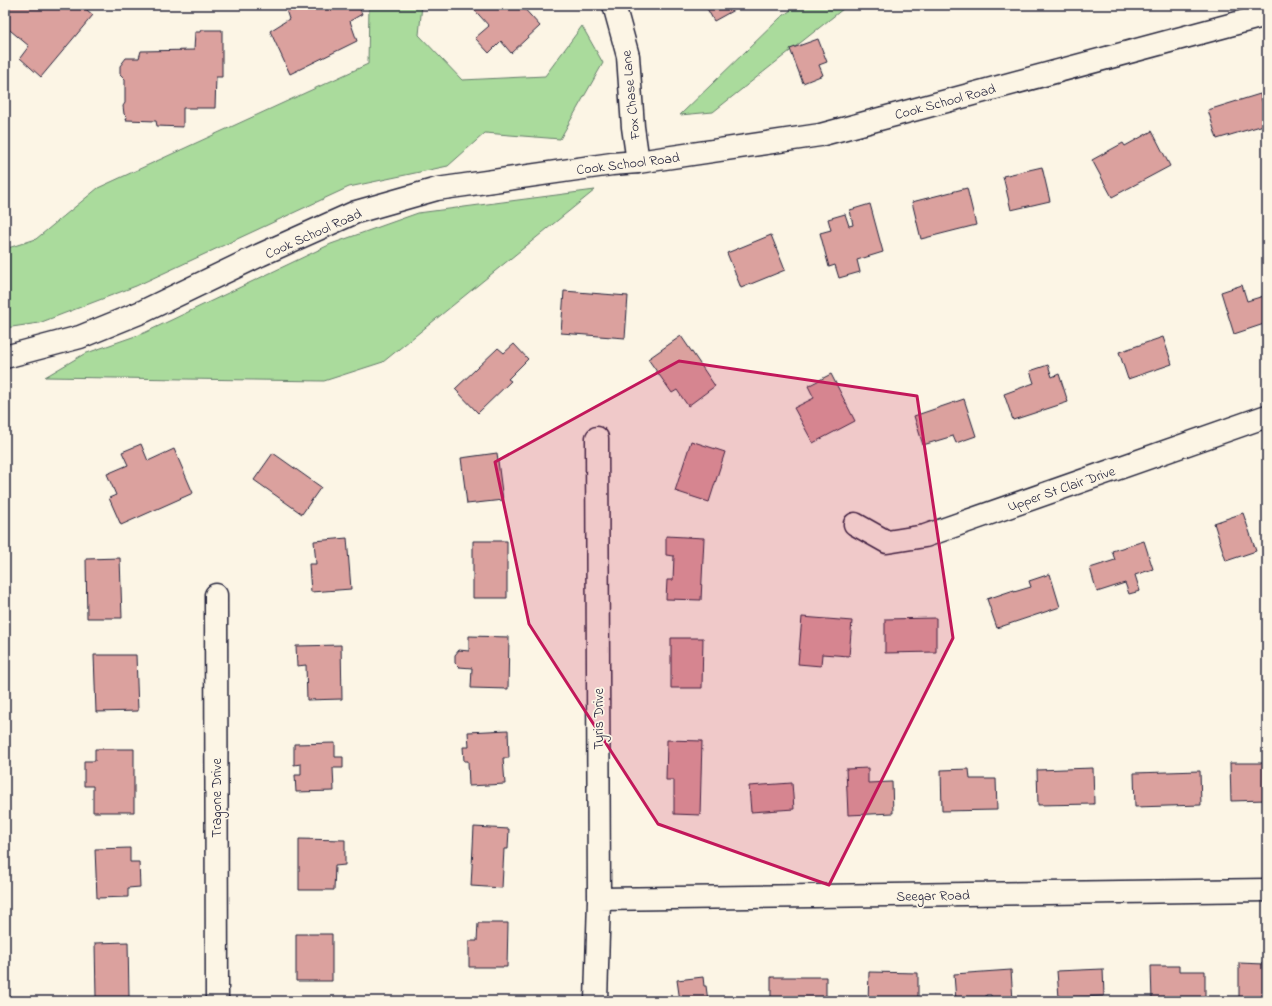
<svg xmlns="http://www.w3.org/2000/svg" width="1272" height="1006" font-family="'Indie Flower',sans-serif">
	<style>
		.green { fill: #aadb9c; stroke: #667e6c }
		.building { fill: #dba19e; stroke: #22223b }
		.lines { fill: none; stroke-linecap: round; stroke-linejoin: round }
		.minor-casing { stroke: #22223b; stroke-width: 25 }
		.tertiary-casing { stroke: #22223b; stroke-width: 25 }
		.minor { stroke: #fcf5e5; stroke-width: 22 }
		.tertiary { stroke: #fcf5e5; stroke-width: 22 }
		.marked { fill: #c2185b; fill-opacity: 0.2; stroke: #c2185b; stroke-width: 3; stroke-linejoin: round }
		.labels { text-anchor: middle; stroke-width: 3.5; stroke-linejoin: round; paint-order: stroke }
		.street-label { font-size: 14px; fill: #22223b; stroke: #fcf5e5 }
	</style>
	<rect width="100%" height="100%" fill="#fcf5e5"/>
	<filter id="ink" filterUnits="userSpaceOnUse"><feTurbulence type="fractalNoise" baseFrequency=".025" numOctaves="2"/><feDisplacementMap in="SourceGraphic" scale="8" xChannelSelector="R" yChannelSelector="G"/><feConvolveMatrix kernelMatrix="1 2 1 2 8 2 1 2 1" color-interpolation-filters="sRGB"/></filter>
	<g filter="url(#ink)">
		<path class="green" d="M369,5H422L419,35L462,80L545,76L582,26L603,63L560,139L485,133L448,166L349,187L136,286L39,323L5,328V249L36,239L98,188L368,64Z
			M798,5H848L713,112L680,115L780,18Z
			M595,190L383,362L324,381L45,377L84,354L144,333L331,244L418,213Z"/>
		<path class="building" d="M5,5H56L61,10L65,5H81L93,15L41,77L20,58L29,46L5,26Z
			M297,5H358L362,14L350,21L357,41L290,74L270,31L289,19L286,10Z
			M470,5H521L540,26L511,53L501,41L489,53L475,38L489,26Z
			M705,5H743L714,21Z
			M201,30H222V77H216L215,108H183V127L157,126L156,121L126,120L127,117L124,114L123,106L125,103V79L120,74V66L126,58H139L141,51L194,50L195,32H200Z
			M818,39L827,62L819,65L823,75L803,83L790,49Z
			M1260,94L1267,118V124L1217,139L1208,110Z
			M1152,131L1170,166L1112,197L1092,160L1123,143L1125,146Z
			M1042,167L1050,201L1011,210L1003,176Z
			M967,188L976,225L921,239L912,202Z
			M870,204L883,252L857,260L860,272L839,278L835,265L829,267L820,233L831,230L828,219L845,214L849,226L853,225L850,210Z
			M771,235L785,270L741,288L727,253Z
			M1242,285L1247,301L1267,295V323L1234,334L1221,292Z
			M564,291L628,296L625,338L561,333Z
			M681,336L715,386L688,406L677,390L672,393L648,359Z
			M1163,337L1172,364L1128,379L1119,352Z
			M514,344L528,359L508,379L511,381L478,413L455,389L498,348L504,353Z
			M1048,365L1052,377L1059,374L1068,402L1013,420L1004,394L1034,383L1030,371Z
			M831,374L855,421L813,443L794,408L814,398L808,386Z
			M964,399L976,436L956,443L953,436L923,445L914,416Z
			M691,441L725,452L709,502L675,491Z
			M141,444L148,461L174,449L193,493L121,525L109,498L116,495L107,474L128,465L122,452Z
			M273,453L321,487L302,514L254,480Z
			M497,453L503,500L467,504L461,458Z
			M1243,513L1256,551L1226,561L1214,523Z
			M666,536L704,538L701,600L666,599L667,580H673L674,556L666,555Z
			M347,538L351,589L311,592L309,564H316L314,541Z
			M473,541H507V598H473Z
			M1144,541L1153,569L1135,575L1140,591L1129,594L1125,583L1097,592L1090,568L1115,560L1112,551Z
			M120,558L122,618H87L86,559Z
			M1050,574L1060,607L997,628L987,599L1014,590V592L1031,587L1029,581Z
			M1266,613H1267V661Z
			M802,617L852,621L849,656L822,654L821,666L798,664Z
			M936,618V652L885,653V619Z
			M469,636L509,637L508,689L471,688L472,668L459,667L455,663V655L459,650L469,651Z
			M671,638H703L702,688H671Z
			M341,645L342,699L307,700L306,665L297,666L296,646Z
			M94,655H136L138,711L96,712Z
			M508,730L509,758H503L505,784L469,786L468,761H464L463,747H469L468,732Z
			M667,740L702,741L700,815L674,814V780H666Z
			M335,743V757H343V768H333L334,791L296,792L295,775H301V764L294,765V744Z
			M95,749H134V812H93V786H84V761H95Z
			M1230,763H1267V800L1231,801Z
			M868,768V783L892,782L893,813L848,815L846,769Z
			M1093,768L1094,804L1038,805L1037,770Z
			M969,769L970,779H996L997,810L942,811L941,770Z
			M1200,771L1201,805L1135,807L1134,773Z
			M792,783L794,809L751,812L749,786Z
			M474,827L509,829L508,849H504L502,888L471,886Z
			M299,839L345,840V865L335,866L334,890H299Z
			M130,848V862H139L140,887L128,888V897L97,898L95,849Z
			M478,923H508L507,967H469V941H477Z
			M296,934H332V981H296Z
			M128,942L129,997H96L95,943Z
			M1239,963L1264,964V1001H1239Z
			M1151,966H1179V971H1205V1000L1152,1001Z
			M1103,969L1104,996L1059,998L1057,971Z
			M1011,970L1013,1001H992L991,995H986L987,1001H956L954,974Z
			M869,972L918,973V1001H868Z
			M703,977L704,986H706L708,1001H680L677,980Z
			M771,977H826V1001H771Z"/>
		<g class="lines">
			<defs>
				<path id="minor" d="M614,5L628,56L633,127L638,162
					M855,524L887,542L925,536L1267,416
					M216,595L217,1001
					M599,899L1267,890
					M596,1001L599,899L597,438"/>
				<path id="tertiary" d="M5,357L80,337L144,311L260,255L356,212L437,189L612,164L638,162L820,135L1267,15"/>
			</defs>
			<use href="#minor" class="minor-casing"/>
			<use href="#tertiary" class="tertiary-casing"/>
			<use href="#minor" class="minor"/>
			<use href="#tertiary" class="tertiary"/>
		</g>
	</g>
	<path class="marked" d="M679,361L917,396L953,638L829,885L658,824L529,624L495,462Z"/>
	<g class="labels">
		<g class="street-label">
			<text transform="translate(630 95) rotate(-96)" y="5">Fox Chase Lane</text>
			<text transform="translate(945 101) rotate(-15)" y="5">Cook School Road</text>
			<text transform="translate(628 163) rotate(-7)" y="5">Cook School Road</text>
			<text transform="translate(313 233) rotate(-24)" y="5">Cook School Road</text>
			<text transform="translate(1061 488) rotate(-19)" y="5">Upper St Clair Drive</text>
			<text transform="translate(598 719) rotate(-90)" y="5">Tyris Drive</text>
			<text transform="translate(216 798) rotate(-90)" y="5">Tragone Drive</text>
			<text transform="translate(933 895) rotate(-1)" y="5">Seegar Road</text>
		</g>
	</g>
	<rect width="1272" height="1006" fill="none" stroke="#fcf5e5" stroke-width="20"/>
	<rect x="10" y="10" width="1252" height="986" fill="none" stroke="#22223b" stroke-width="1.5" filter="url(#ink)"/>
</svg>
